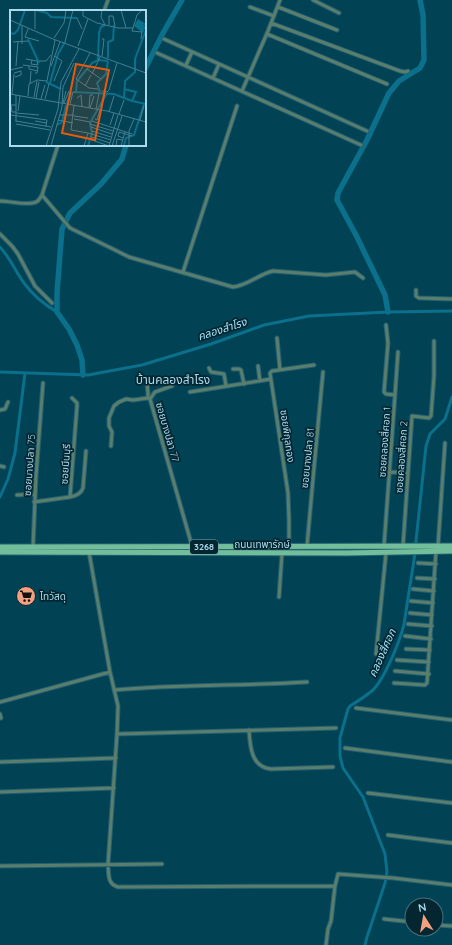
<svg xmlns="http://www.w3.org/2000/svg" width="452" height="945" font-family="Quicksand,'Noto Sans Thai',sans-serif">
	<style>
		.lines { fill: none; stroke-linecap: round; stroke-linejoin: round }
		.canal { stroke: #0b708b; stroke-width: 3 }
		.river { stroke: #0b708b; stroke-width: 5.5 }
		.minor-casing { stroke: #236072; stroke-width: 5 }
		.primary-casing { stroke: #236072; stroke-width: 7 }
		.minor { stroke: #5a7d6c; stroke-width: 3 }
		.primary { stroke: #72be9b; stroke-width: 5 }
		.labels { text-anchor: middle; stroke-width: 3.5; stroke-linejoin: round; paint-order: stroke }
		.shield { fill: #042631; stroke: #7aa4b4; stroke-width: 1 }
		.shield-label { font-size: 9px; font-weight: bold; fill: #acdaec }
		.street-label { font-size: 10px; fill: #acdaec; stroke: #042631 }
		.poi-label { font-size: 10px; fill: #acdaec; stroke: #042631; text-anchor: start }
		.water-label { font-size: 11px; font-style: italic; fill: #a0e0f8; stroke: #042631 }
		.quarter-label { font-size: 12px; fill: #acdaec; stroke: #042631 }
		.inset-river { fill: none; stroke: #0b708b; stroke-width: 2 }
		.inset-road { fill: none; stroke: #457f91; stroke-width: 1 }
		.view { fill: #e8590c; fill-opacity: 0.15; stroke: #e8590c; stroke-width: 2 }
		.inset-edge { fill: none; stroke: #acdaec; stroke-width: 2 }
	</style>
	<rect width="100%" height="100%" fill="#014254"/>
	<g class="lines">
		<path class="canal" d="M0,247C11,259 15,271 24,283C32,294 45,305 57,312
			M0,372L88,375L142,365L211,344L264,325L309,316L388,312L452,311
			M0,497L8,479L15,453L25,373
			M365,945L367,937L385,883L387,872L385,854L363,797L343,768L340,756V738L348,709L350,706C358,701 366,696 373,690C385,678 400,641 404,624L414,560L426,446L430,434L445,419L452,397"/>
		<path class="river" d="M145,69L163,33L182,0
			M388,312L385,295L356,235L337,200L338,193L367,140L389,93L399,81L420,68L424,60L423,15L420,0
			M83,375L82,360L77,345L69,329L57,312V293L62,229L70,213L101,184L122,159L126,145"/>
		<defs>
			<path id="minor" d="M313,0L339,13
				M250,7L274,16
				M278,7L337,30
				M104,11L108,0
				M271,23L400,71L405,72L408,71
				M267,34L387,84
				M164,39L367,131
				M157,53L361,145
				M186,65L192,52
				M213,78L219,64
				M242,91L268,31L280,0
				M58,145L42,195L70,228L113,249L129,257L233,287C247,286 259,274 273,271L326,275L355,272L363,278
				M0,201C9,201 28,206 36,202C39,201 40,198 42,195
				M0,234L12,246L18,254L35,286L52,303
				M183,272L237,106
				M416,290V296L419,298L452,299
				M277,338L280,370
				M258,366L260,381
				M209,368L211,372L224,374L226,386
				M233,369H239L241,370L244,384
				M147,384L148,393V398
				M190,392L271,379
				M395,395L398,352
				M150,399L155,392L172,386L173,380
				M0,410L5,409L8,402
				M111,446L112,432L109,426V418L114,406L119,402L126,399L133,400L148,398L150,399L192,546
				M0,466L4,467
				M390,472L408,473
				M17,495L35,494
				M70,497C75,496 81,494 83,488L86,451
				M34,502L70,497L77,406V403L72,398
				M289,546V520L288,493L270,373L272,371L314,365
				M307,546L314,468L323,372
				M384,546L395,395L386,394L384,392L388,343L386,325
				M403,546L412,416L429,418L431,416L434,376V341
				M438,546L445,443
				M33,547L36,476L43,383
				M89,552L110,672L118,706L117,734L108,865C109,874 107,884 118,887L335,886
				M418,563L436,564
				M417,578L435,579
				M413,589L434,591
				M279,597L282,553
				M411,601L433,603
				M410,613L432,615
				M408,624L432,626
				M405,636L431,639
				M406,649L430,650
				M376,654L386,553
				M397,660L429,662
				M395,671L429,674
				M394,683L425,685L427,683L436,551
				M114,690C179,684 243,686 307,682
				M0,702L110,672
				M356,708L452,720
				M0,714L1,718
				M249,730C250,746 251,767 271,769L333,767
				M117,734L336,728
				M345,748L452,762
				M0,762L116,758
				M0,792L114,788
				M368,793L452,803
				M388,835L452,843
				M0,866L162,864
				M384,919L412,922
				M436,925L452,926
				M326,945L328,929L331,921L335,886L338,874L393,878L452,885"/>
			<path id="primary" d="M0,547L452,546
				M0,552L346,553L452,551"/>
		</defs>
		<use href="#minor" class="minor-casing"/>
		<use href="#primary" class="primary-casing"/>
		<use href="#minor" class="minor"/>
		<use href="#primary" class="primary"/>
	</g>
	<defs>
		<symbol id="supermarket-disc" viewBox="-11 -11 22 22"><circle r="9.5" fill="#f2a07f" stroke="#042631"/><path d="M-6-5.5h2.5l.6 2H6L4.5 2H-2.5L-4.4-4H-6ZM-1.5 3.2a1.3 1.3 0 1 0 .1 0ZM3 3.2a1.3 1.3 0 1 0 .1 0Z" fill="#111"/></symbol>
	</defs>
	<g fill-rule="evenodd">
		<use href="#supermarket-disc" x="15" y="585" width="22" height="22"/>
	</g>
	<g class="labels">
		<rect class="shield" x="190" y="540" width="28" height="14" rx="3"/>
		<g class="shield-label">
			<text x="204" y="550">3268</text>
		</g>
		<g class="street-label">
			<text transform="translate(168 432) rotate(74)" y="4">ซอยบางปลา 77</text>
			<text transform="translate(288 436) rotate(82)" y="4">ซอยพิกุลทอง</text>
			<text transform="translate(384 442) rotate(-86)" y="4">ซอยคลองสี่ศอก 1</text>
			<text transform="translate(401 457) rotate(-86)" y="4">ซอยคลองสี่ศอก 2</text>
			<text transform="translate(307 458) rotate(-84)" y="4">ซอยบางปลา 81</text>
			<text transform="translate(65 464) rotate(-86)" y="4">ซอยมีนบุรี</text>
			<text transform="translate(29 465) rotate(-86)" y="4">ซอยบางปลา 75</text>
			<text x="262" y="548">ถนนเทพารักษ์</text>
		</g>
		<g class="poi-label">
			<text x="40" y="600">ไทวัสดุ</text>
		</g>
		<g class="water-label">
			<text transform="translate(222 329) rotate(-18)" y="4">คลองสำโรง</text>
			<text transform="translate(382 653) rotate(-66)" y="4">คลองสี่ศอก</text>
		</g>
		<g class="quarter-label">
			<text x="173" y="384">บ้านคลองสำโรง</text>
		</g>
	</g>
	<g transform="translate(10 10)">
		<rect width="136" height="136" fill="#014254"/>
		<path d="M128,9L136,14V16L132,14L136,17L133,23L124,16Z" fill="#0b708b"/>
		<path class="inset-river" d="M26,0L37,3L41,7L67,8M0,23L4,24L8,20L15,0M18,29L29,53M98,48V32L103,30L104,15M88,50L89,23L91,17L95,15M36,72L51,79M40,73L48,44L55,32M114,79L126,82L122,91L136,94M63,82L104,84L122,91M66,82L67,71L82,53L88,50L98,51M90,82L87,73L96,64L98,51M114,89L115,71L125,62V49L136,20M57,93L62,82M0,101V119M47,115L52,112L56,95M114,135L116,128L124,125L134,94M78,136L82,123L80,113L97,83"/>
		<path class="inset-road" d="M25,0V19M73,0V6L87,13L108,18H123M92,0L91,7L95,15M111,0L116,18M67,8L72,19M0,10L43,29L136,63M99,15V6H103L105,16M123,18L127,5L132,0M123,18L122,21L132,22L131,29M18,19L15,27L29,31M44,28L54,13L56,0M92,29H94L92,46M3,32L18,31M55,32L63,0M12,34V16M68,36L78,9M80,43L66,69L79,78L88,79M16,49L27,51L28,55L21,54L22,50M29,51H36L41,45M13,55L28,57L27,63H25M6,56L8,31M19,56V59L28,61M41,56L50,32M77,59L91,69M0,60L13,57M4,63L11,61V65L5,67M82,64L90,47M44,71L52,51L45,46M20,74L21,61M75,76L81,65M92,81L97,82L99,80L107,53M0,84L97,101L136,112M2,84L4,64M6,85V112M18,86L19,74L27,70L37,71L45,30M24,87L27,71M26,88L29,72M67,88L71,85L72,97M31,89L35,75M35,89L39,74M53,93L56,81M54,93L59,81M60,94L63,82M6,95H1L2,102H6M64,95L61,120L78,123M79,98L80,85H83M80,98L84,86M86,99L89,83M8,101L10,86M99,102L104,86M6,103L29,105M109,104L114,90M1,105L37,110L36,116M50,105H64M64,106L78,108M64,109L80,112M85,109L87,110L90,100M48,110L63,113M130,110L134,96M6,111L41,117M25,111L37,113M82,111L122,124M6,114L40,120M80,114L103,121M100,115L104,103M81,117L102,124M82,121L101,127M81,127L100,133M113,128L108,126L109,122L122,126M79,129L99,136L108,105M36,136L48,99L51,72L69,39M41,136L52,97L53,77L64,53M74,136L78,123L101,130M102,136L112,106M106,136L107,129L112,130M111,136L115,122M119,136V121L124,109"/>
		<path class="view" d="M66,54L99,60L85,130L52,123Z"/>
		<rect width="136" height="136" class="inset-edge"/>
	</g>
	<g transform="translate(424 917) rotate(349)"><circle r="19" fill="#042631" stroke="#476e7c"/>
	<path d="M0-3L7 15L0 10L-7 15Z" fill="#f2a07f"/>
	<text y="-6" font-size="11" font-weight="bold" text-anchor="middle" fill="#acdaec">N</text>
	</g>
</svg>
